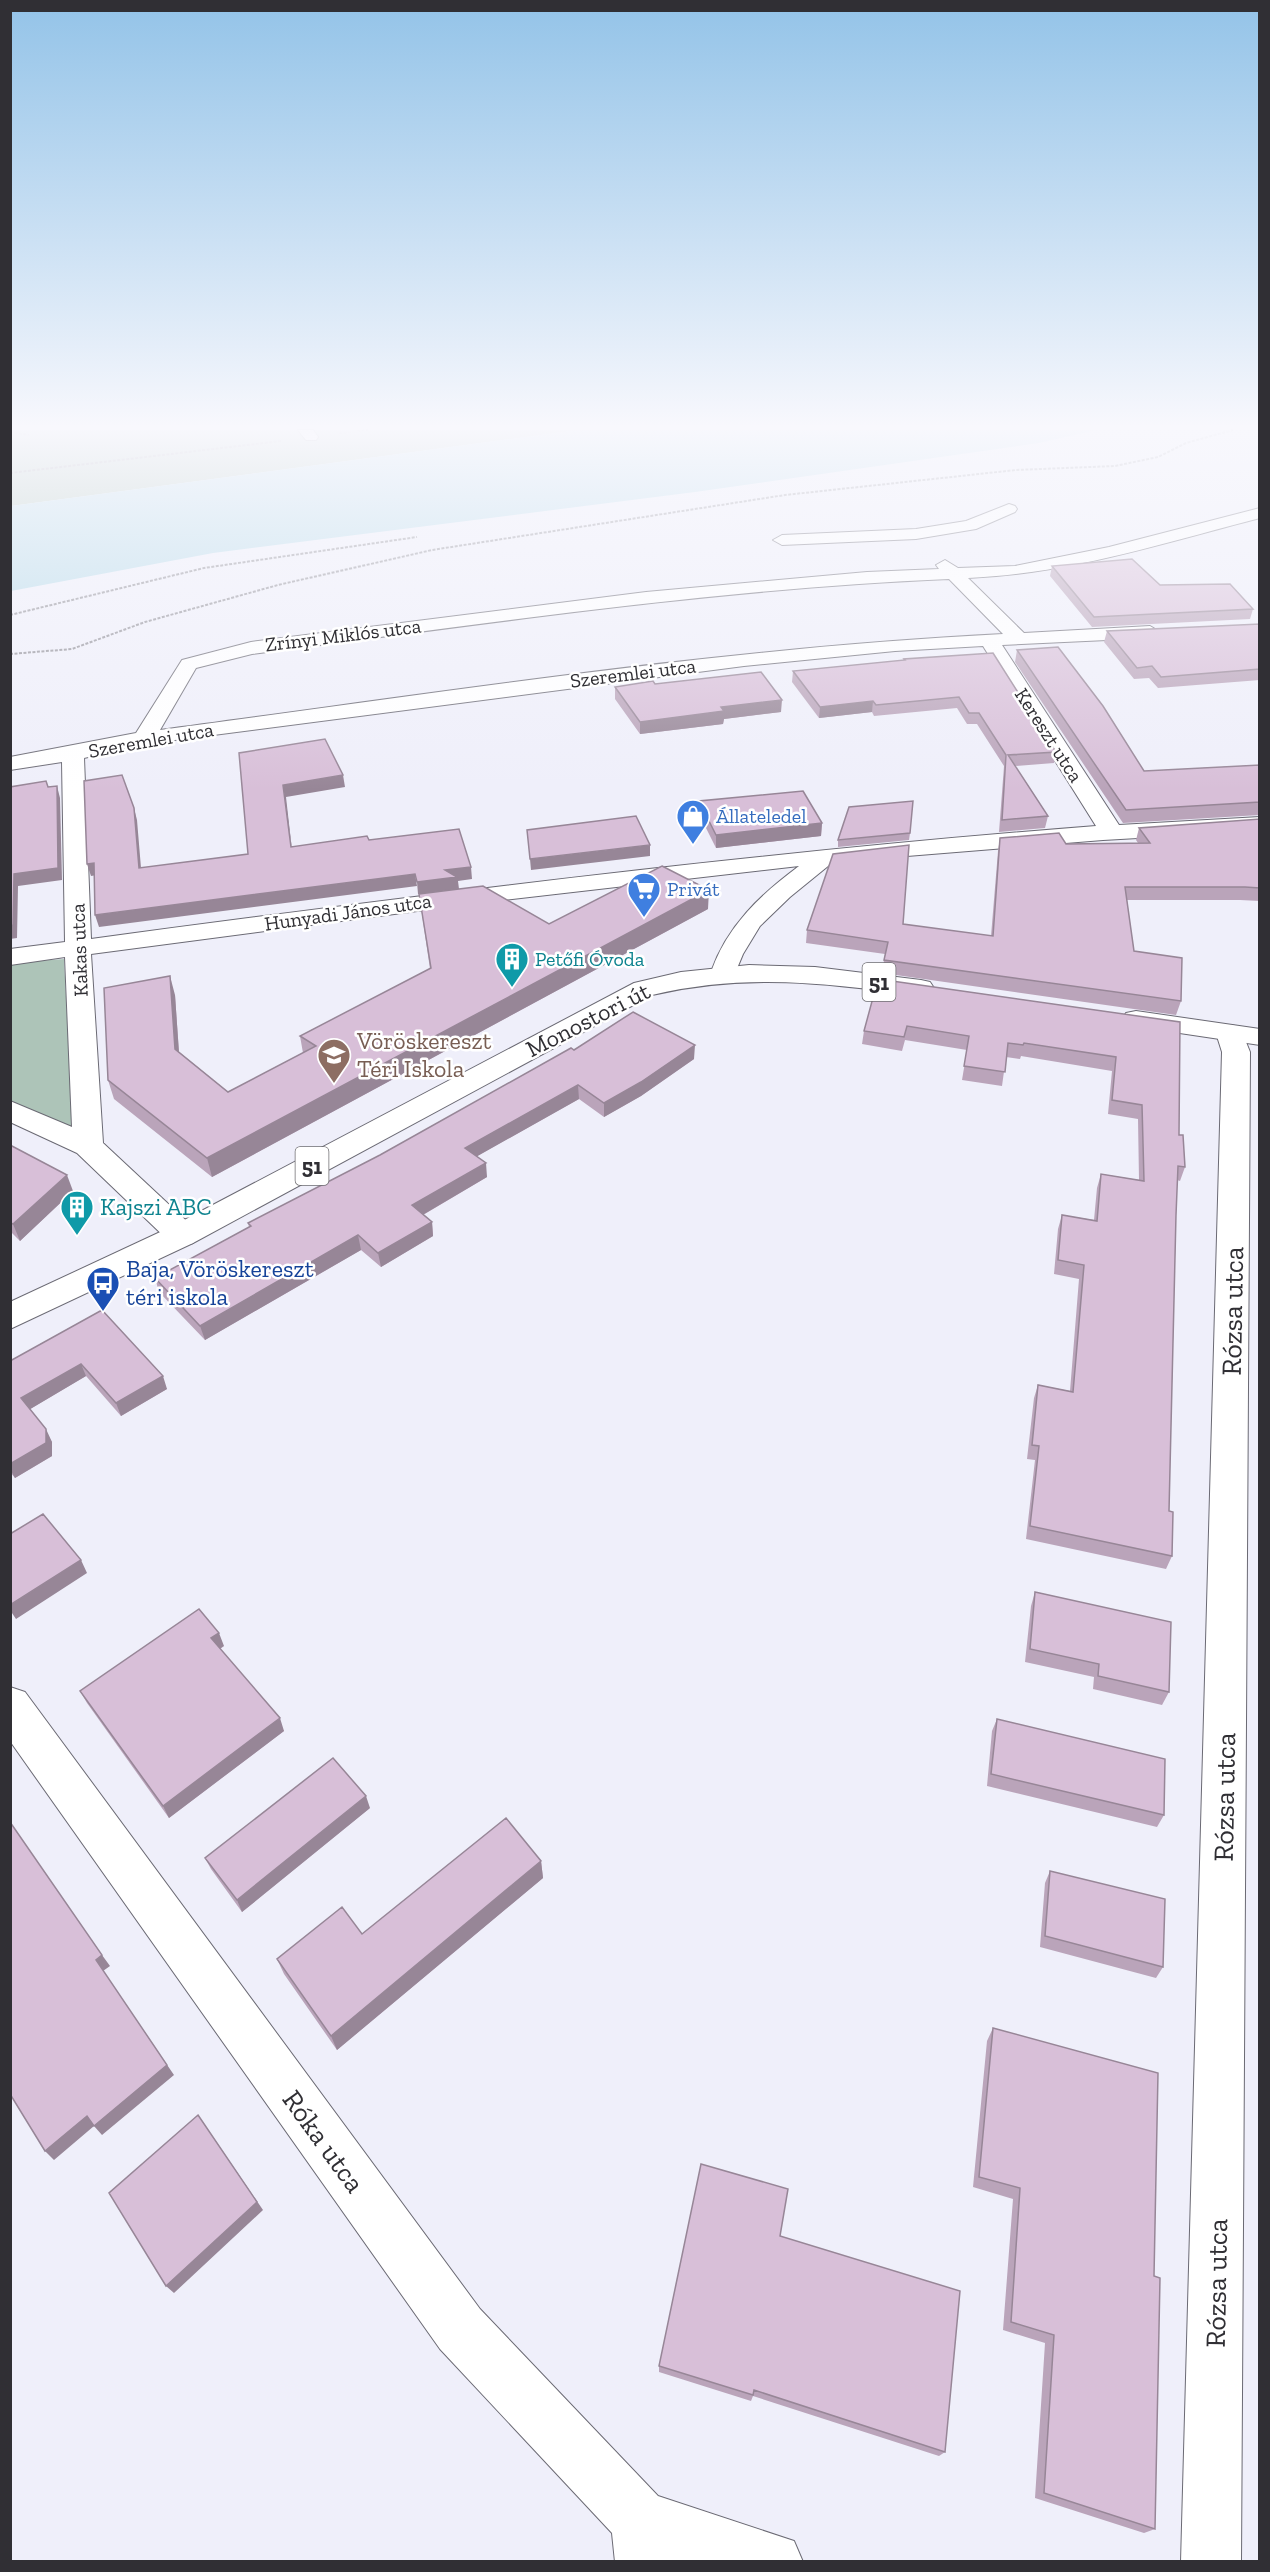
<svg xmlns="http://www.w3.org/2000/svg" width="1270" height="2572" font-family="'Zilla Slab',serif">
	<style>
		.green { fill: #adc4b8 }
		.water { fill: #b4d9e8 }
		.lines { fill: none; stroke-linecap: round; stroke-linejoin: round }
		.minor-casing { stroke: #6b6a74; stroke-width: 2 }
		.major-casing { stroke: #6b6a74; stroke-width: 2 }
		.path { stroke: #908f97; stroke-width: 2; stroke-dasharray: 3 1.5; stroke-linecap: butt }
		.minor { fill: #fff; fill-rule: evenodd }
		.major { fill: #fff; fill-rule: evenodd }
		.wall { fill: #baa4ba }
		.shaded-wall { fill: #978697 }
		.building { fill: #d8bfd8; stroke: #978697; stroke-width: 1.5 }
		.labels { text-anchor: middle; stroke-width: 5; stroke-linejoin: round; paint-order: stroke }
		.far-street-label { font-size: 20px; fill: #302f34; stroke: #fff }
		.far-shop-label { font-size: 20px; fill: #366cbe; stroke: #fff; text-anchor: start }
		.far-culture-label { font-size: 20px; fill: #0d838f; stroke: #fff; text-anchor: start }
		.shield { fill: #fff; stroke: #6e6d71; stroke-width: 1.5 }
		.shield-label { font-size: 22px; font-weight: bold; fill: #302f34 }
		.street-label { font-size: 24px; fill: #302f34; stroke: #fff }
		.education-label { font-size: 24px; fill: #785e54; stroke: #fff; text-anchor: start }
		.culture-label { font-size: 24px; fill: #0d838f; stroke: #fff; text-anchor: start }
		.transit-label { font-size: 24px; fill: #164399; stroke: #fff; text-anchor: start }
		.near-street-label { font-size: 28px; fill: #302f34; stroke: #fff }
	</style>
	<rect width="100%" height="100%" fill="#efeffa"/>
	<path class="green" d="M11,430H578L11,506Z
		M64,959L73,1128L11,1105L10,963Z"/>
	<path class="water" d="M578,430H1096L1039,443L695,492L213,553L11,591V506Z"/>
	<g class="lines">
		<defs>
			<path id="minor" d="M298,430H313L318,437L316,440H306Z
				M1009,504L1015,506L1017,509L1015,512L976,529L916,539L782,545L773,540L782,535L916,529L966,521Z
				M1260,508V518C1164,543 1068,574 968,578L1024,633L1150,626L1160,632L1150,638L1002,645L1119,825L1260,817V831L1103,840L833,862L790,897L760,926L743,954L733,978L724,980L715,978L711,972C727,926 760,895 799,866L478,903L91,954L103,1143L193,1227L198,1235L193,1243L182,1246L171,1243L77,1153L10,1122V1101L72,1127L65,957L10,965V949L65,942L62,762L10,770V757L136,733L182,660L251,642L646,592L867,572L939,569L936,565L945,560L958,568L1015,566L1109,547ZM949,579L1003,634C721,648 440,693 160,730L196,668L252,654C483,624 715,589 949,579ZM983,646L1096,826C760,852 425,894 91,939L84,758L144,744L744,666L895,651Z
				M1230,1025L1240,1027L1250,1052L1241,2562H1181L1222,1052L1216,1033L1220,1027Z
				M10,1687L25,1692L480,2309L658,2496L794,2541L803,2562H615L612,2533L440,2349L10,1741Z"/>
			<path id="major" d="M749,965L815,967L921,980L930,982L934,988L930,994L921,996C828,983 745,973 652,995L193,1243L10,1329V1302L171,1227L634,983L681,972Z
				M1136,1011L1260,1029V1045L1126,1025L1122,1019L1126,1013Z"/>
		</defs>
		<use href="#minor" class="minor-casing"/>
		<use href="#major" class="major-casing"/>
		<path class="path" d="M10,432L29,435
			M339,433L368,430
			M10,473L281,441
			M10,615L204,568L417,537
			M10,654L72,649L145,622L278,585L432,550L785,495L1016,470L1115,466L1158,457L1186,443L1233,430"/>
		<use href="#minor" class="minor"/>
		<use href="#major" class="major"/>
	</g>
	<path class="wall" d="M1052,566L1160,585L1253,609L1250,619L1092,627L1050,576Z
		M1260,624V680L1158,688L1149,678L1134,679L1104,642L1107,631Z
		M1017,650L1144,771L1260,765V815L1123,823L1015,662Z
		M904,659L1056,752L1054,763L1015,766L1048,816L1045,828L999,832L1004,766L977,724H967L957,708L874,716L872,712L819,718L792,682L793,671L903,661Z
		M655,684L781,712L724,719L723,724L640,734L615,699V687Z
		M699,801L822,823L821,836L716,848L699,814Z
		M1260,819V901L1240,900H1127L1134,951L1181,1001L1176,1015L882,973L885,954L806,943L807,930L991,936L998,851L1000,838L1066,844L1138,843L1136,840L1139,828Z
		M910,833L909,840L838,847V840Z
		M419,894L549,924L708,909L212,1177L114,1099L108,1080L175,995L179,1052L228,1092L303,1053L300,1036L430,969Z
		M878,979L1180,1022L1179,1135L1185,1167L1180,1181L1177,1180L1176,1215L1169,1511L1172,1556L1166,1569L1026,1539L1035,1460L1027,1459L1034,1398L1038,1385L1070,1391L1079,1279L1054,1274L1058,1229L1062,1215L1094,1220L1097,1188L1101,1174L1139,1180L1138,1119L1108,1114L1112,1071L1021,1056L1020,1059L1006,1057L1002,1086L962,1080L967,1050L905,1040L902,1051L862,1044L864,1031Z
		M574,1050L694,1059L641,1096L604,1117L579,1099L477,1156L487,1177L423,1215L432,1222L433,1236L381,1267L361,1250L205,1340L159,1292L155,1278L249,1227L248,1223L380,1155Z
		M10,1145L73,1191L20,1241L10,1231Z
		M102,1310L167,1389L121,1416L86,1376L30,1409L52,1442V1456L15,1478L10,1472V1361Z
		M1035,1592L1169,1692L1162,1705L1093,1689L1094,1677L1025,1662L1031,1606Z
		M224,1646L220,1649L284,1731L169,1818L87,1703L80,1691Z
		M997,1719L1164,1815L1157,1827L987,1786L992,1731Z
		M370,1808L242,1912L211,1869L205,1858Z
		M541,1861L543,1878L337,2050L284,1974L277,1959L362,1934Z
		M1050,1871L1163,1967L1156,1978L1040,1947L1045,1883Z
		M993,2028L1154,2276L1155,2529L1144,2533L1035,2498L1045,2343L1003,2330L1013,2199L973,2187L987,2041Z
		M780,2236L945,2452L939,2456L753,2396L751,2401L659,2372V2366Z"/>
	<path class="shaded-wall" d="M782,700L781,712L724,719L723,724L640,734V722L721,707Z
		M873,701L872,712L819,718L820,707Z
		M343,775L345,787L286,797L293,859L283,785Z
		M57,786L60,798L62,880L18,886L17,938L10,939L14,874Z
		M134,808L137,820L142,880L139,868Z
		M822,823L821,836L716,848V835Z
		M650,845V856L531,870L530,859Z
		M94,863L97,875L91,876L87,864Z
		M471,867L472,879L458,881L459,889L418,894L417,882L445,870Z
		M415,874L417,886L99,927L95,915Z
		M709,890L708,909L212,1177L207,1158Z
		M170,976L175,995L180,1068L175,1049Z
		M695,1045L694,1059L641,1096L604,1117V1103Z
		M578,1085L579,1099L467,1162L465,1148Z
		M486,1163L487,1177L414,1220L412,1205Z
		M67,1175L73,1191L20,1241L13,1224Z
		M432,1222L433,1236L381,1267L378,1253Z
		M358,1235L361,1250L205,1340L200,1326Z
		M81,1364L86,1376L27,1411L21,1398Z
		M163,1376L167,1389L121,1416L116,1403Z
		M46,1429L52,1442V1456L15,1478L10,1469V1464Z
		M81,1560L87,1573L16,1619L10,1610V1605Z
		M219,1633L224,1646L216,1651L211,1638Z
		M280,1718L284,1731L169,1818L163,1806Z
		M366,1796L370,1808L242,1912L237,1900Z
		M541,1861L543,1878L337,2050L331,2036Z
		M102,1955L110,1966L103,1971L174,2075L102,2135L94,2126L54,2160L45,2151L96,1960Z
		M198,2115L263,2210L174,2293L166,2286Z"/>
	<path class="building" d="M1132,559L1160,585L1230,584L1253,609L1094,617L1052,566Z
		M1260,624V669L1161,677L1152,666L1137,668L1107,631Z
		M1058,647L1103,706L1144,771L1260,765V802L1126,810L1017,650Z
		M993,653L1056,752L1008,755L1048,816L1002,820L1006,755L979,713H969L959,697L876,705L873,701L820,707L793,671L905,660L904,659Z
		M761,672L782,700L721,707L724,711L640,722L615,687L653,681L655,684Z
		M325,739L343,775L283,785L291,847L367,836L369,840L459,829L471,867L445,870L457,877L417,882L415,874L95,915L94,863L87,864L84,781L122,775L134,808L139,868L248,854L239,753Z
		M46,781L48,787L57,786L58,868L14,874L13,925L10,926V787Z
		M803,791L822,823L716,835L699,801Z
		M913,801L910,833L838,840L849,807Z
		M636,816L650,845L530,859L527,830Z
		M1260,819V888L1245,887H1125L1134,951L1182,958L1181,1001L884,960L888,942L807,930L833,854L909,845L903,924L993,936L1000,838L1059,833L1066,844L1150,843L1139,828Z
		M662,866L709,890L207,1158L108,1080L104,988L170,976L175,1049L228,1092L316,1046L300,1036L431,968L419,894L483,886L549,924Z
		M878,979L1180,1022L1179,1135H1183L1185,1167L1178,1166L1176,1215L1169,1511L1173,1512L1172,1556L1030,1526L1039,1446L1032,1445L1038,1385L1073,1392L1084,1265L1058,1260L1062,1215L1097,1221L1101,1174L1144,1181L1142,1105L1112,1100L1116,1057L1024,1043L1023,1045L1008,1043L1005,1072L964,1066L969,1036L907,1026L904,1037L864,1031Z
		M633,1012L695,1045L641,1082L604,1103L578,1085L465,1148L486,1163L412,1205L432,1222L378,1253L358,1235L200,1326L155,1278L251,1226L248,1223L380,1155L571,1048L574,1050Z
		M10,1145L67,1175L13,1224L10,1222Z
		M102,1310L163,1376L116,1403L81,1364L21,1398L46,1429V1443L10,1464V1361Z
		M43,1514L81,1560L10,1605V1534Z
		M1035,1592L1171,1622L1169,1692L1098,1676L1099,1664L1030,1649Z
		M199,1609L219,1633L211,1638L280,1718L163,1806L80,1691Z
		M997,1719L1165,1759L1164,1815L991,1774Z
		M333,1758L366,1796L237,1900L205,1858Z
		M506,1818L541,1861L331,2036L277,1959L342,1907L362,1934Z
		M10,1822L102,1955L96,1960L167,2065L94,2126L87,2116L45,2151L10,2094Z
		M1050,1871L1165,1899L1163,1967L1045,1936Z
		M993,2028L1158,2073L1154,2276L1160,2278L1155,2529L1044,2493L1054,2335L1011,2322L1020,2188L979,2177Z
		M198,2115L257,2202L166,2286L109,2193Z
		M701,2164L788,2189L780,2236L960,2291L945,2452L754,2390L753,2395L659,2366Z"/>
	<linearGradient id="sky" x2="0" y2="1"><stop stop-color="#93c3e8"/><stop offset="0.54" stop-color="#f8f8fd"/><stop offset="1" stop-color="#f8f8fd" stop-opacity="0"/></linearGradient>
	<rect width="1270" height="790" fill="url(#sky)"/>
	<defs>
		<symbol id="shop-pin" viewBox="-11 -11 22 30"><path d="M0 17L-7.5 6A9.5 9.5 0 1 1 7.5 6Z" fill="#3f7fe0" stroke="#fff"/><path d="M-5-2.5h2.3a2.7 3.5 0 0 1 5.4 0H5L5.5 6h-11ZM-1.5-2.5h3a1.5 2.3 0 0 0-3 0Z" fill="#fff"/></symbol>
		<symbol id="supermarket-pin" viewBox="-11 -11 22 30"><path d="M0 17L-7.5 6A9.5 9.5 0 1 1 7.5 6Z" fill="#3f7fe0" stroke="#fff"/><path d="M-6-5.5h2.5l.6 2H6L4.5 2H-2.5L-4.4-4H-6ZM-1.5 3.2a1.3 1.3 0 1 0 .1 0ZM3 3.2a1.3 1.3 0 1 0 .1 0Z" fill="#fff"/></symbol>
		<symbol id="building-pin" viewBox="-11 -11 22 30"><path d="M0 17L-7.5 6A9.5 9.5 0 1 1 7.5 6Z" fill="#0f9aa8" stroke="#fff"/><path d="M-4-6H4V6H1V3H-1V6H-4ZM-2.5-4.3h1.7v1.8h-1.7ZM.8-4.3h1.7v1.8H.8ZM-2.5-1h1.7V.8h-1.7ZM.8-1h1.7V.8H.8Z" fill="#fff"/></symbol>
		<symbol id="school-pin" viewBox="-11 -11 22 30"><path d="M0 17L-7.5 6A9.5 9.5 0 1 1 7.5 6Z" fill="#8d6e63" stroke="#fff"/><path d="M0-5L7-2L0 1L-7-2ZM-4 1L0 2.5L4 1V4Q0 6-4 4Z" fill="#fff"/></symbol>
		<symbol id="bus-pin" viewBox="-11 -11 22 30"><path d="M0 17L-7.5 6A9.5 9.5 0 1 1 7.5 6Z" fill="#1a4fb4" stroke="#fff"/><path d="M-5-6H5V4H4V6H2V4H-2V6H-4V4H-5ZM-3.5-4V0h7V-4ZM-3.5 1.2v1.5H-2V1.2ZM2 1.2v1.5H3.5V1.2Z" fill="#fff"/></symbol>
	</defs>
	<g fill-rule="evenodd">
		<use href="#shop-pin" x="674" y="797" width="38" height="52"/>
		<use href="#supermarket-pin" x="625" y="870" width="38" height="52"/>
		<use href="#building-pin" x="493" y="940" width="38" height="52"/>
		<use href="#school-pin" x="315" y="1036" width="38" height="52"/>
		<use href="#building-pin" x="58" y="1188" width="38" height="52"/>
		<use href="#bus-pin" x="84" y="1264" width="38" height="52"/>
	</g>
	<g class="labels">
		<g class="far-street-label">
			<text transform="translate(343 635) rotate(-7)" y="7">Zrínyi Miklós utca</text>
			<text transform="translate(633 673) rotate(-7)" y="7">Szeremlei utca</text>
			<text transform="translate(1049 735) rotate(57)" y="7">Kereszt utca</text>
			<text transform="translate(151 740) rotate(-10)" y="7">Szeremlei utca</text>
			<text transform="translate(348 912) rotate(-8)" y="7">Hunyadi János utca</text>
			<text transform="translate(79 950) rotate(-92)" y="7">Kakas utca</text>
		</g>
		<g class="far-shop-label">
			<text x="716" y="823">Állateledel</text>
			<text x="667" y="896">Privát</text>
		</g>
		<g class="far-culture-label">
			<text x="535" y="966">Petőfi Óvoda</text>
		</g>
		<g class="shield">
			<rect x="862.5" y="963" width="33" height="38" rx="4.5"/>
			<rect x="295.5" y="1147" width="33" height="38" rx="4.5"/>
		</g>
		<g class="shield-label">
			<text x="879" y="990">51</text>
			<text x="312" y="1174">51</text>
		</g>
		<g class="street-label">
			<text transform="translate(588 1020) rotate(-27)" y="8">Monostori út</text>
		</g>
		<g class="education-label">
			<text x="357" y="1049">Vöröskereszt<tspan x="357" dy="28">Téri Iskola</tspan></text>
		</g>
		<g class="culture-label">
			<text x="100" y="1215">Kajszi ABC</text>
		</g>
		<g class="transit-label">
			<text x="126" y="1277">Baja, Vöröskereszt<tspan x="126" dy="28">téri iskola</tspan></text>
		</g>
		<g class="near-street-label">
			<text transform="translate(1232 1311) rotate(-89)" y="10">Rózsa utca</text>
			<text transform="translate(1224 1797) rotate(-89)" y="10">Rózsa utca</text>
			<text transform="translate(324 2141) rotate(54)" y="10">Róka utca</text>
			<text transform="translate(1216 2283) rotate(-89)" y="10">Rózsa utca</text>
		</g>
	</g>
	<rect width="1270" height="2572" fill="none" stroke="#302f34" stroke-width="24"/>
</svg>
